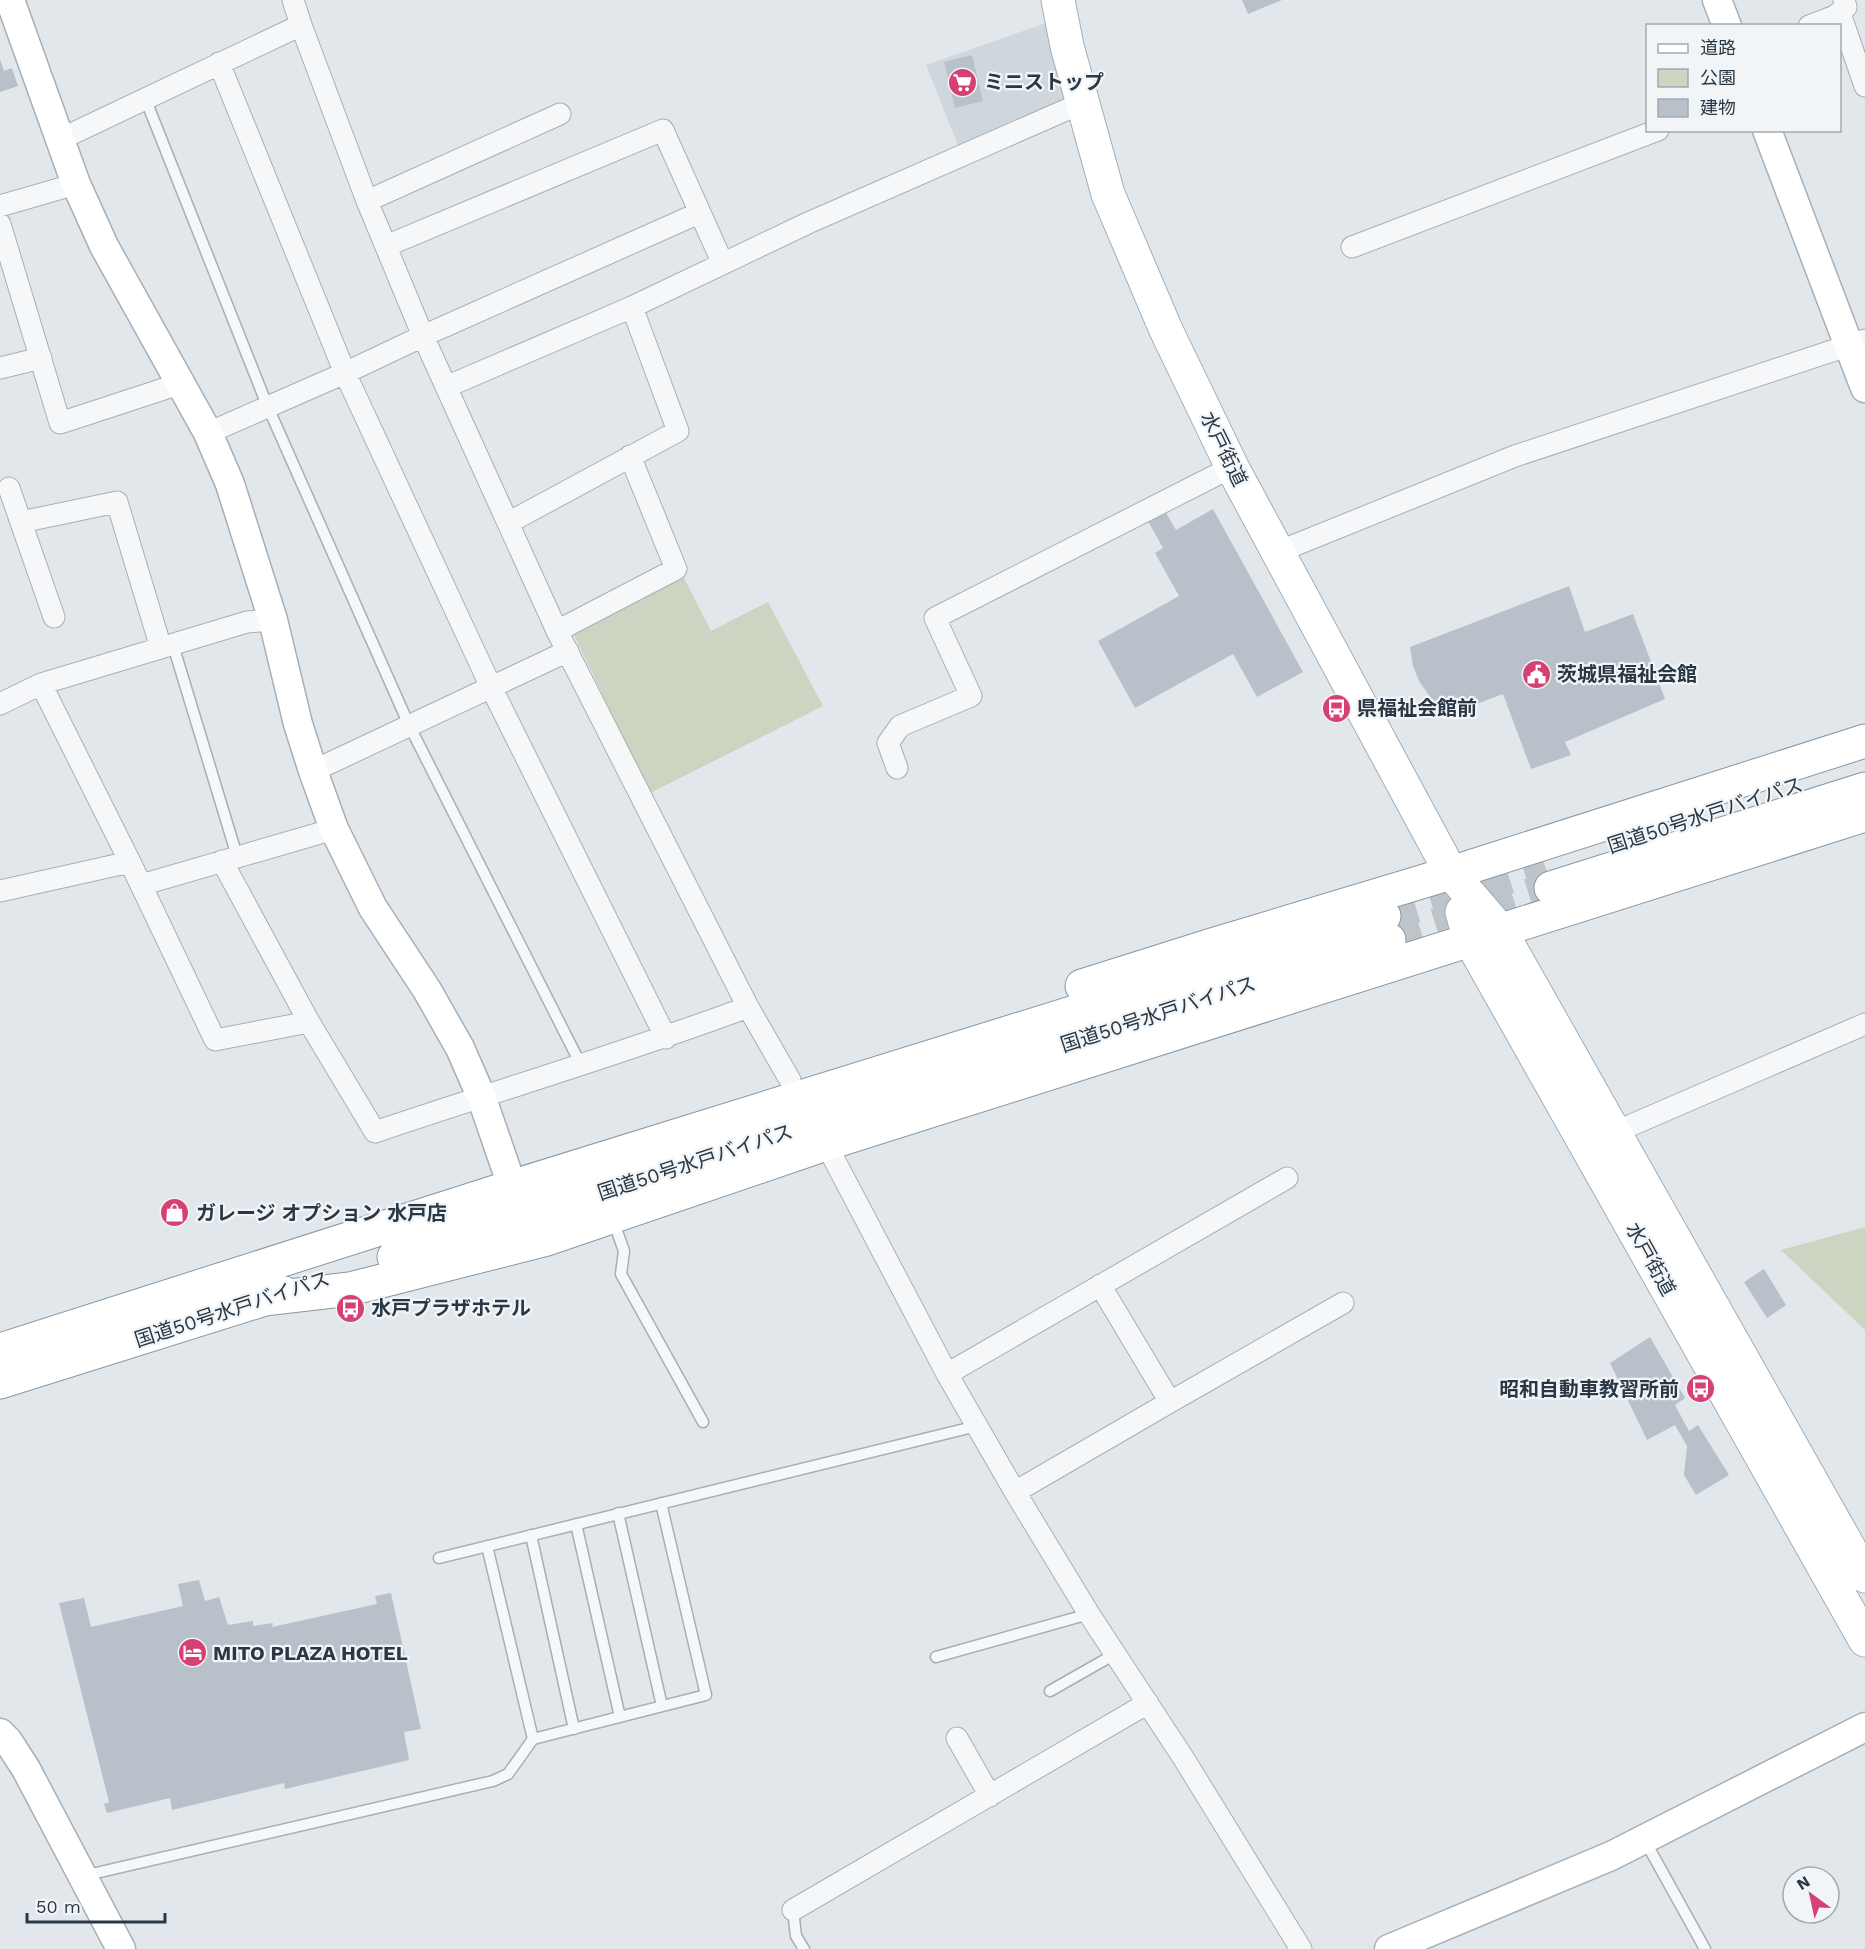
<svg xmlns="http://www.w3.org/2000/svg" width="1865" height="1949" font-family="'Work Sans','Noto Sans JP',sans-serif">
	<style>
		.built { fill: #cfd7dd }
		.green { fill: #cbd5c2 }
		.building { fill: #b8c1c9 }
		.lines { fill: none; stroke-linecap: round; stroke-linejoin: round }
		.highway-tunnel { stroke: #bdc4ca; stroke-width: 33; stroke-dasharray: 33 16; stroke-linecap: butt }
		.lane-casing { stroke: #a7afb6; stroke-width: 13 }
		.street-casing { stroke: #a7afb6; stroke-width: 23 }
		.secondary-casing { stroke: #a7afb6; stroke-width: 31 }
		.primary-casing { stroke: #a0aeb7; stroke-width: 35 }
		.highway-casing { stroke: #8897a2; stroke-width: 35 }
		.lane { stroke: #f5f7f9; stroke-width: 10 }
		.street { stroke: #f5f7f9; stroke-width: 21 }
		.secondary { stroke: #fff; stroke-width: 28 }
		.primary { stroke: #fff; stroke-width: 33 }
		.highway { stroke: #fff; stroke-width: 33 }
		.labels { text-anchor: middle; stroke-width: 4.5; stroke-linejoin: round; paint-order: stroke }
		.poi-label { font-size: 20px; font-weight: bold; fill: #293844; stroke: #f1f5f8; text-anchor: start }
		.street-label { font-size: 20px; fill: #293844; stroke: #f1f5f8 }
	</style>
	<rect width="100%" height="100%" fill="#e2e7eb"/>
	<path class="built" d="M1049,22L1069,101L959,148L926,65Z"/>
	<path class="green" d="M684,578L711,631L768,602L823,706L650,793L572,631Z
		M1865,1227V1330L1781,1250Z"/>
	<path class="building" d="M1242,0H1282L1248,14Z
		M972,55L983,101L955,108L944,62Z
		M0,59L4,71L12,68L18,86L0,92Z
		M1213,509L1303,672L1257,697L1233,654L1135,708L1098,641L1179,596L1155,553L1163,548L1148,521L1165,511L1176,530Z
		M1569,586L1585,632L1633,614L1665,699L1565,742L1571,755L1531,769L1503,694L1461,710L1441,708L1430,697L1419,681L1413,666L1410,647Z
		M1764,1269L1786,1305L1767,1318L1744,1282Z
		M1650,1337L1685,1398L1675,1405L1689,1431L1698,1425L1729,1475L1696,1495L1684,1475L1687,1446L1675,1425L1647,1440L1610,1363Z
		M199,1580L205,1601L219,1597L228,1625L253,1621V1626L273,1623L272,1627L377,1604L375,1596L391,1593L421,1729L404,1732L409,1760L285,1789L284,1783L172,1810L170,1798L107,1813L104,1804L109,1802L59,1603L84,1598L91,1627L183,1606L178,1584Z"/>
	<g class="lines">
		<path class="highway-tunnel" d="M1384,916L1545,866
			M1389,940L1551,888"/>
		<defs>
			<path id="lane" d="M145,98L267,405L409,725L581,1065
				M173,645L237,856
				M613,1220L624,1251L621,1274L703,1422
				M618,1513L662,1706
				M576,1524L620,1717
				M531,1535L574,1729
				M439,1558L977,1426
				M936,1657L1089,1614
				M1050,1691L1115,1654
				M533,1739L706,1695L661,1503
				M1644,1839L1705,1949
				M83,1876L493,1781L508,1774L533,1739L487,1546
				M793,1910L796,1936L804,1949"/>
			<path id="street" d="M293,0L301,25
				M1835,16L1846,7L1844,0
				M1809,26L1835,16L1843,22L1865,86
				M219,63L345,373L491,687L666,1038
				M61,139L301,25L367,201L423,336L557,631L748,1007L790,1080
				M367,201L560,114
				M0,206L76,184
				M0,224L60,423L182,383
				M386,246L663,130L723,264
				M1352,247L1658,130
				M0,368L41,358
				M446,387L632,307L808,223L1082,103
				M208,433L345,373L423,336L699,213
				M9,488L54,617
				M21,522L117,502L161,648
				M508,523L678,431L632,307
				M1278,552L1515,456L1865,340
				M273,620L247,622L41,684L130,862L215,1040L309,1022L375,1132C499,1090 625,1053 748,1007
				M557,631L676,569L630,456
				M0,704L41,684
				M897,768L888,743L900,726L971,696L935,618L1232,467
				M313,771L568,651
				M222,861L309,1022
				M141,885L334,829
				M0,891L130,862
				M1613,1133L1865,1024
				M826,1144L947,1374L1015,1492L1089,1614L1184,1759L1301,1949
				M1100,1285L1170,1402L1343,1303
				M947,1374L1287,1178
				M1015,1492L1170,1402
				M957,1738L990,1796
				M793,1910L1148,1703"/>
			<path id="secondary" d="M10,0L76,184L104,246L208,433L230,484L273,620L298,724L313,771L334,829L373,908L427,990L460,1048L481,1096L519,1206
				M1717,0L1727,26
				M1767,130L1865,388
				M0,1733L8,1741L26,1769L121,1949
				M1389,1949L1611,1856L1865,1727"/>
			<path id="primary" d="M1058,0L1067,46L1108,194L1166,330L1232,467L1451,873L1500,930L1865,1576
				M1462,912L1470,940L1865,1640"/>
			<path id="highway" d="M1551,888L1865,789
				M1082,986L1212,945L1451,873L1865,741
				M394,1257L1389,940
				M264,1299L350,1289L547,1239L826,1144L1865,815
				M0,1350L511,1187L1384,916
				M0,1382L284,1293"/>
		</defs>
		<use href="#lane" class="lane-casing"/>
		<use href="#street" class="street-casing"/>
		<use href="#secondary" class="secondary-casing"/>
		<use href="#primary" class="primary-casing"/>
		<use href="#highway" class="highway-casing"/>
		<use href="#lane" class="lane"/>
		<use href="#street" class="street"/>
		<use href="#secondary" class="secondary"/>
		<use href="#primary" class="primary"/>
		<use href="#highway" class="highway"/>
	</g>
	<defs>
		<symbol id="supermarket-disc" viewBox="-11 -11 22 22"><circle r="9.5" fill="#d64173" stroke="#f1f5f8"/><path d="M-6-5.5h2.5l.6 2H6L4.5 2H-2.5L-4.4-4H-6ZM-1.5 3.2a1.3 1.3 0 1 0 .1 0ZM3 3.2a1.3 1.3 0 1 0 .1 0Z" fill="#fff"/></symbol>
		<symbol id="civic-disc" viewBox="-11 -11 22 22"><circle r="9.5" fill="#d64173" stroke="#f1f5f8"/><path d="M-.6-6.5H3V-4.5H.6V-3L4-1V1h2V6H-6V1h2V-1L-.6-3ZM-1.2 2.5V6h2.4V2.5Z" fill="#fff"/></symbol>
		<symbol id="bus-disc" viewBox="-11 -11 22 22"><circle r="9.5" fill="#d64173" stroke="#f1f5f8"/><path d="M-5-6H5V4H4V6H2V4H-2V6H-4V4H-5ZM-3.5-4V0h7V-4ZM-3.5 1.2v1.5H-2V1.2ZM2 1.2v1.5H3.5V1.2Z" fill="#fff"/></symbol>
		<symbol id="shop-disc" viewBox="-11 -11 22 22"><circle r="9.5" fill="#d64173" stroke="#f1f5f8"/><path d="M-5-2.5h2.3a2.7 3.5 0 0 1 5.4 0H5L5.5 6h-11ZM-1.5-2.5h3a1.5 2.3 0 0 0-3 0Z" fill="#fff"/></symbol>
		<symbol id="hotel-disc" viewBox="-11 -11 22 22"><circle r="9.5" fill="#d64173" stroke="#f1f5f8"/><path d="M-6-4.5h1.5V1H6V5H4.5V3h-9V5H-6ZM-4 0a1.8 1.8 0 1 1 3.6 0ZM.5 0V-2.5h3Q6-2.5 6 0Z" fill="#fff"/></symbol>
	</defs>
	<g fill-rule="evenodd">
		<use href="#supermarket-disc" x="946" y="66" width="33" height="33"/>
		<use href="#civic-disc" x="1520" y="658" width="33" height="33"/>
		<use href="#bus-disc" x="1320" y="692" width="33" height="33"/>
		<use href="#shop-disc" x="158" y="1196" width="33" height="33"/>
		<use href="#bus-disc" x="334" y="1292" width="33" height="33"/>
		<use href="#bus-disc" x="1684" y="1372" width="33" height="33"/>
		<use href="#hotel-disc" x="176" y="1636" width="33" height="33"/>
	</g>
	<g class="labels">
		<g class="poi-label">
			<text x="984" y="89">ミニストップ</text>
			<text x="1557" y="681">茨城県福祉会館</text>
			<text x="1357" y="715">県福祉会館前</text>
			<text x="196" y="1220">ガレージ オプション 水戸店</text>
			<text x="371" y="1315">水戸プラザホテル</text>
			<text x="1679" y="1396" text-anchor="end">昭和自動車教習所前</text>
			<text x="213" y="1660">MITO PLAZA HOTEL</text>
		</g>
		<g class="street-label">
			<text transform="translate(1224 449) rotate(64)" y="7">水戸街道</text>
			<text transform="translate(1705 815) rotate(-18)" y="7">国道50号水戸バイパス</text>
			<text transform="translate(1158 1014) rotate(-18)" y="7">国道50号水戸バイパス</text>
			<text transform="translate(695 1162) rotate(-18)" y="7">国道50号水戸バイパス</text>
			<text transform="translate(1651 1259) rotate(61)" y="7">水戸街道</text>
			<text transform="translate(232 1309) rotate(-18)" y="7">国道50号水戸バイパス</text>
		</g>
	</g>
	<rect x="1646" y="24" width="195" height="108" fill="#f1f5f8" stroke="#a1a9b0" stroke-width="1.5"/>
	<rect x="1658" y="44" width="30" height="9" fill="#ffffff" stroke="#a1a9b0" stroke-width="1.5"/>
	<text x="1700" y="54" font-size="18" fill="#293844">道路</text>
	<rect x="1658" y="69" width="30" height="18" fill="#cbd5c2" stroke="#a1a9b0" stroke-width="1.5"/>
	<text x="1700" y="84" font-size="18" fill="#293844">公園</text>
	<rect x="1658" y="99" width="30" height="18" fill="#b8c1c9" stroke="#a1a9b0" stroke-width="1.5"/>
	<text x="1700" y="114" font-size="18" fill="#293844">建物</text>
	<g transform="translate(1811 1895) rotate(327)"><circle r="28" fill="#f1f5f8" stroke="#a1a9b0" stroke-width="1.5"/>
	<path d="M0-4.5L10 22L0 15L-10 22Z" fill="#d64173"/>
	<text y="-9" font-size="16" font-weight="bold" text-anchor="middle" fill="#293844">N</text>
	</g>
	<path d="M27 1913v9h138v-9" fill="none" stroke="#293844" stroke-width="3"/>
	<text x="36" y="1913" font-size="18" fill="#293844" stroke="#f1f5f8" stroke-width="4.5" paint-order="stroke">50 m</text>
</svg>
